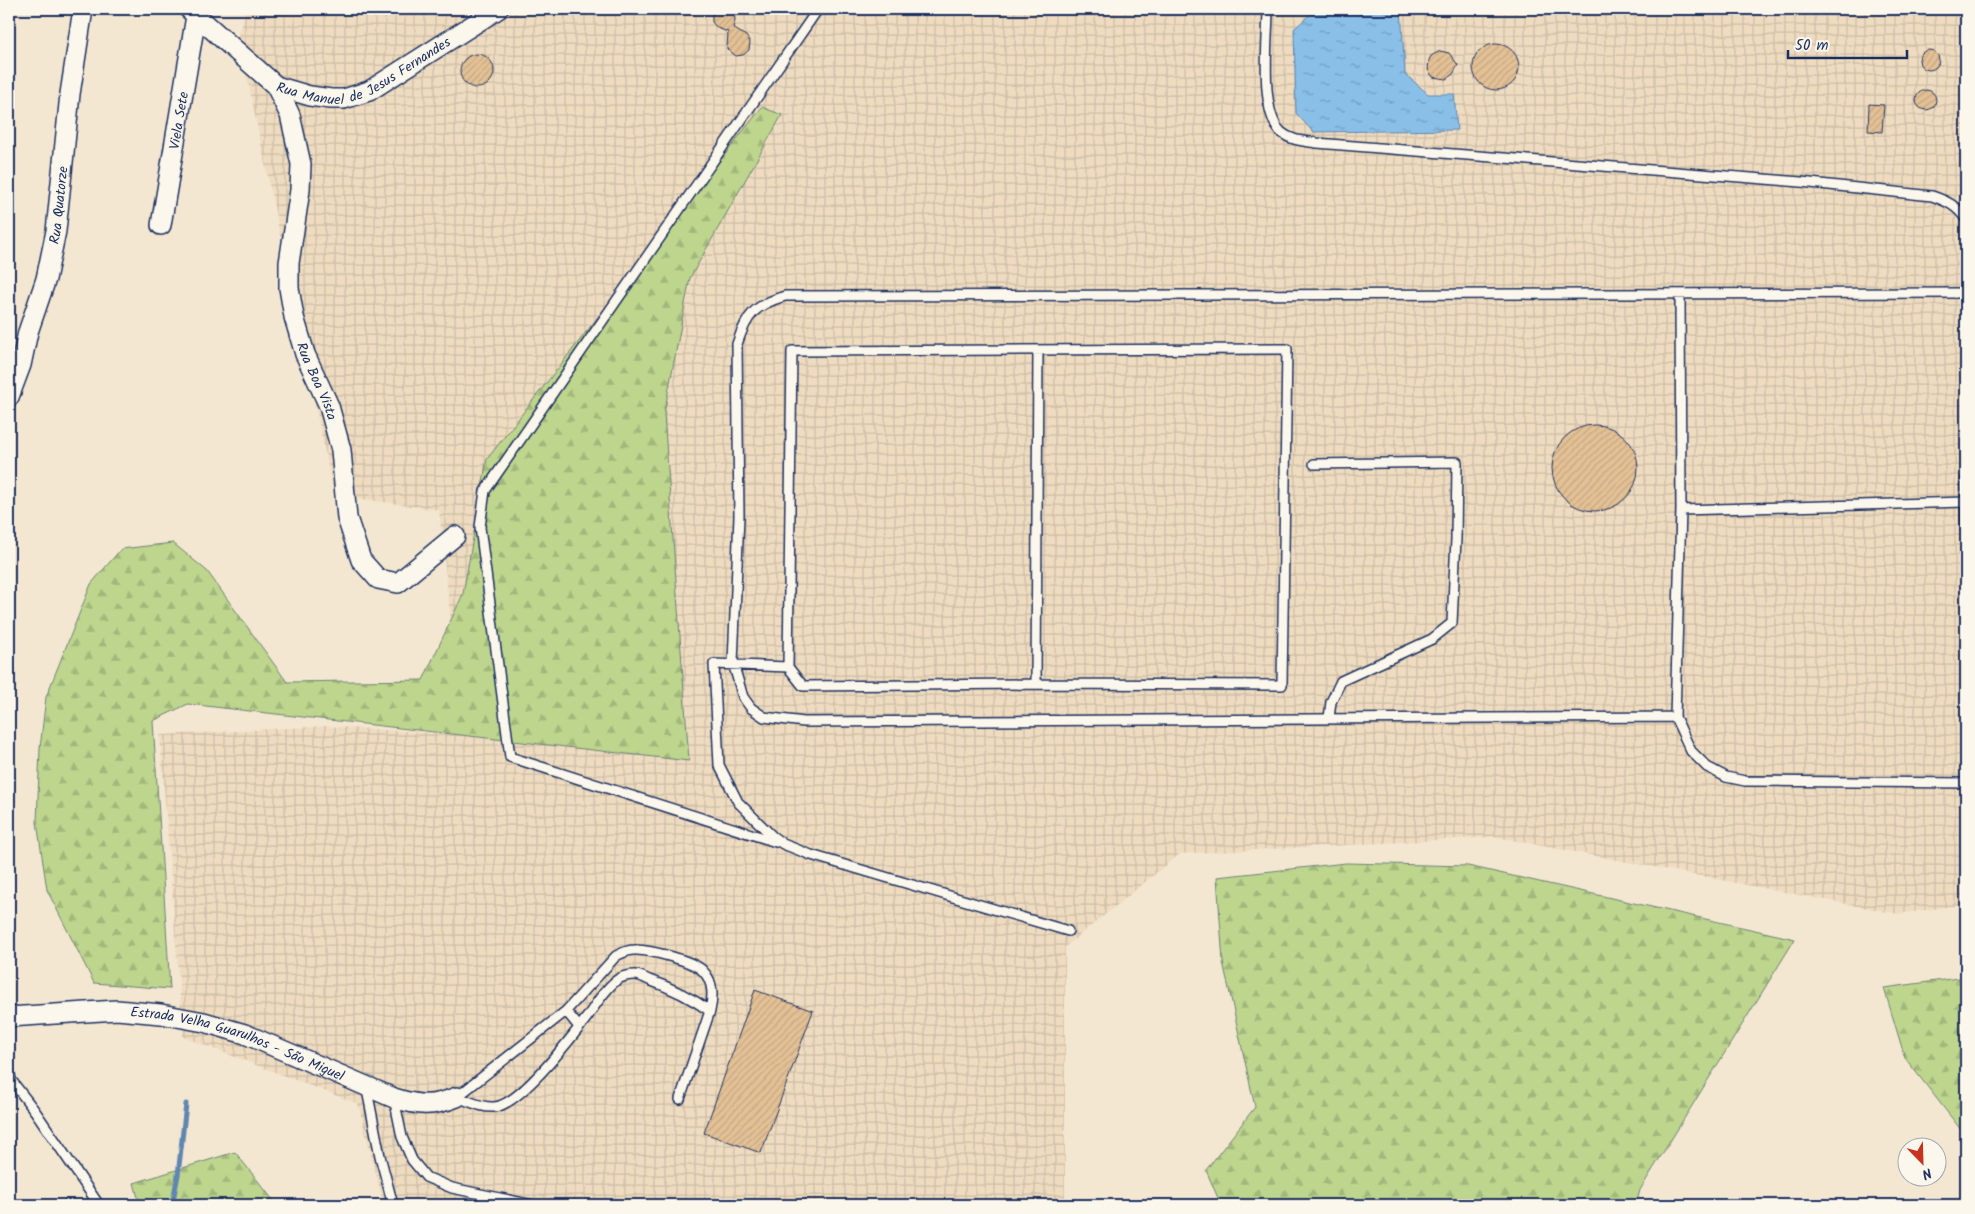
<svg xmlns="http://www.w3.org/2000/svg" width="1975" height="1214" font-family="Kalam,sans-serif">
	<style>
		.industrial { fill: url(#industrial-grid) }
		.forest { fill: url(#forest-firs); stroke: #6c8275 }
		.water { fill: url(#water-ripples); stroke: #5e86b1 }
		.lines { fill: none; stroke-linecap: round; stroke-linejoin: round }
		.stream { stroke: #5e86b1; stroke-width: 5 }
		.building { fill: url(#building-hatch); stroke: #1b2f5e }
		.service-casing { stroke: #1b2f5e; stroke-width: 12 }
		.minor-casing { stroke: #1b2f5e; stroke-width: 22 }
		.service { stroke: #fbf7ec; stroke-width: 9 }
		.minor { stroke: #fbf7ec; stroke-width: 19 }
		.labels { text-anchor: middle; stroke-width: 5; stroke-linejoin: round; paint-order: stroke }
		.street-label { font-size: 14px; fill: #1b2f5e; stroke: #fbf7ec }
	</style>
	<defs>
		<pattern id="industrial-grid" width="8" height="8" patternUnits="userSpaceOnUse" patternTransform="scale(1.25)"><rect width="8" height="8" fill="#efdcc0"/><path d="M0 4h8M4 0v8" fill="none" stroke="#ccbda7"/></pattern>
		<pattern id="forest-firs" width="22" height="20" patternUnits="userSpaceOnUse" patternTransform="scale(1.25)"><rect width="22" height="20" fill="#bdd58c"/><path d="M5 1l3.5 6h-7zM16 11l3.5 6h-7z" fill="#a2b77b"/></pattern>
		<pattern id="water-ripples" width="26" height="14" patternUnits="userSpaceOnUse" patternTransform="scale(1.25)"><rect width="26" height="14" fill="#8ac0e8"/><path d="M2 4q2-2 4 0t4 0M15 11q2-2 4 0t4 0" fill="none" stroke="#709cbf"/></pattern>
		<pattern id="building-hatch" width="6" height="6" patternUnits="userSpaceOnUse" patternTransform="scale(1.25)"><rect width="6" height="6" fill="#e4c195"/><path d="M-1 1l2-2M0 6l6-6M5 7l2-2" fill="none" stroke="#c3a683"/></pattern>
	</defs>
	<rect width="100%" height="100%" fill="#f4e7d2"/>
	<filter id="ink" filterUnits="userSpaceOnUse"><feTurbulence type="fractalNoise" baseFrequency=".02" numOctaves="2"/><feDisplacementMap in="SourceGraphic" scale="10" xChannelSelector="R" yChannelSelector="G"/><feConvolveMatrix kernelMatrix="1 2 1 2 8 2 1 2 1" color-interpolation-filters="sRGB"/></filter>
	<g filter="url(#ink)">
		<path class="industrial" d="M247,9H1966V901L1962,905L1898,914L1496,837L1180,854L1065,947V1205H384L358,1104L183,1037L160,735L324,726L463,735L439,510L334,495L238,34Z"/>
		<path class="forest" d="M762,107L782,115L690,278L664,414L689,761L188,704L153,721L170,989L94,983L47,890L37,822L40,748L46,697L91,584L121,549L173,543L207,571L287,682L423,680L463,594L487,459Z
			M1346,863L1468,866L1795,939L1640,1190L1636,1205H1221L1206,1170L1255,1107L1223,962L1217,877Z
			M1966,977V1166L1965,1135L1905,1058L1884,988Z
			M235,1152L277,1205H140L134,1183Z"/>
		<path class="water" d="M1316,9H1401L1405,74L1428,94H1454L1457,130L1313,132L1296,113L1294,29Z"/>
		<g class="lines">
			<path class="stream" d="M172,1205L178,1175L186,1104"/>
		</g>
		<path class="building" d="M717,9H730L733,12L735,19L733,28L746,36L750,42L749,50L743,55L736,56L727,49L728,32L717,28L712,22V15Z
			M1473 67a23 23 0 1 1 46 0a23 23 0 1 1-46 0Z
			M1919 60a10 10 0 1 1 20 0a10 10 0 1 1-20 0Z
			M1440,51L1449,53L1458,65L1453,74L1446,79L1433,77L1428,70L1429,60L1431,56Z
			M460 71a17 17 0 1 1 34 0a17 17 0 1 1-34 0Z
			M1916 100a10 10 0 1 1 20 0a10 10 0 1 1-20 0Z
			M1869,104L1884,105L1882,132L1868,131Z
			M1552 468a43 43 0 1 1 86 0a43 43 0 1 1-86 0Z
			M755,990L813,1011L761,1153L704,1133Z"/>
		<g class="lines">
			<defs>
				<path id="service" d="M1268,9C1268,39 1259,111 1281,132C1291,141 1305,141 1317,143L1801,182L1932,196C1947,201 1957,206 1966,219
					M1680,295L1681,510L1675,717L1691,751L1707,767L1726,777L1745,781L1966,783
					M1038,350L1036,684L803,686L788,667L714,664L719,765L738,802L772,836L783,844L811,855L1068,931
					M1314,464L1457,462L1456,539L1452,623L1432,639L1341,681L1331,702L1329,718
					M1966,479V529
					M1681,510L1965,502
					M788,667L792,351L1287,349L1282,685L1036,684
					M1675,717L804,722L764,717L751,708L743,697L733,663L739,516L737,344C747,314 755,305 785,296L1966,293
					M776,842L510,757L480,527L485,491L818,9
					M566,1011L579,1027
					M9,1070L11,1080L35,1111L99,1205
					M366,1085L380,1156L393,1205
					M457,1097L566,1011L616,956C622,953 627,950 634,950C648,949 694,961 703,971C714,982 713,997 710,1011L680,1099
					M457,1097C469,1101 482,1108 494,1107C519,1106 572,1037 588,1016C596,1004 605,989 617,980C621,977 629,975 635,975C639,975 645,978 649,980C672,988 690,997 710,1011
					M394,1098L402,1137L412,1160L426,1177L452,1188L533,1205"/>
				<g id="minor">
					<path id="s1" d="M189,9L276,86L310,96L331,99H344L369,91L498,9"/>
					<path id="s2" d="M276,86L290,115L301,164L300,190L289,263V288L294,317L305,354L329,406L341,450L347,518L361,560L378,579L398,583L455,536"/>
					<path id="s3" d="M161,225L196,16"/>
					<path id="s4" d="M9,397L21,365L28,332L46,279L56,231L70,94L83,9"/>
					<path id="s5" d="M9,1017L117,1010L161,1014L204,1022L245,1034L394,1098C419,1106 432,1107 457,1097"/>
				</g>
			</defs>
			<use href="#service" class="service-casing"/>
			<use href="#minor" class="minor-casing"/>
			<use href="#service" class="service"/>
			<use href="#minor" class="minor"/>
		</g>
	</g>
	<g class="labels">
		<g class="street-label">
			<text dy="5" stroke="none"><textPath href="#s1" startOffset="212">Rua Manuel de Jesus Fernandes</textPath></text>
			<text dy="5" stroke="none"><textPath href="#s3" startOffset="106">Viela Sete</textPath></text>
			<text dy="5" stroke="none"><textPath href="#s4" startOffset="199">Rua Quatorze</textPath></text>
			<text dy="5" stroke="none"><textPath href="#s2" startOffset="305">Rua Boa Vista</textPath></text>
			<text dy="5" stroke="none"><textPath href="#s5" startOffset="234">Estrada Velha Guarulhos - São Miguel</textPath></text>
		</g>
	</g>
	<rect width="1975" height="1214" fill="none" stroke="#fbf7ec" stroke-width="30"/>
	<rect x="15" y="15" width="1945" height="1184" fill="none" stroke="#1b2f5e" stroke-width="2" filter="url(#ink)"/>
	<g transform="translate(1922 1162) rotate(157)"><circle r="24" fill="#fbf7ec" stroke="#a1a7b3"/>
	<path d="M0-4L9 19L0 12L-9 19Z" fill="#c8321e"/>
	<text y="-8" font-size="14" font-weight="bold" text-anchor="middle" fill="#1b2f5e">N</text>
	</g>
	<path d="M1788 50v8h119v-8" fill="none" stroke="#1b2f5e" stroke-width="2.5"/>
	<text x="1795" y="50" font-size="15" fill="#1b2f5e" stroke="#fbf7ec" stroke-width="4" paint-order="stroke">50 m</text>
</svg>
